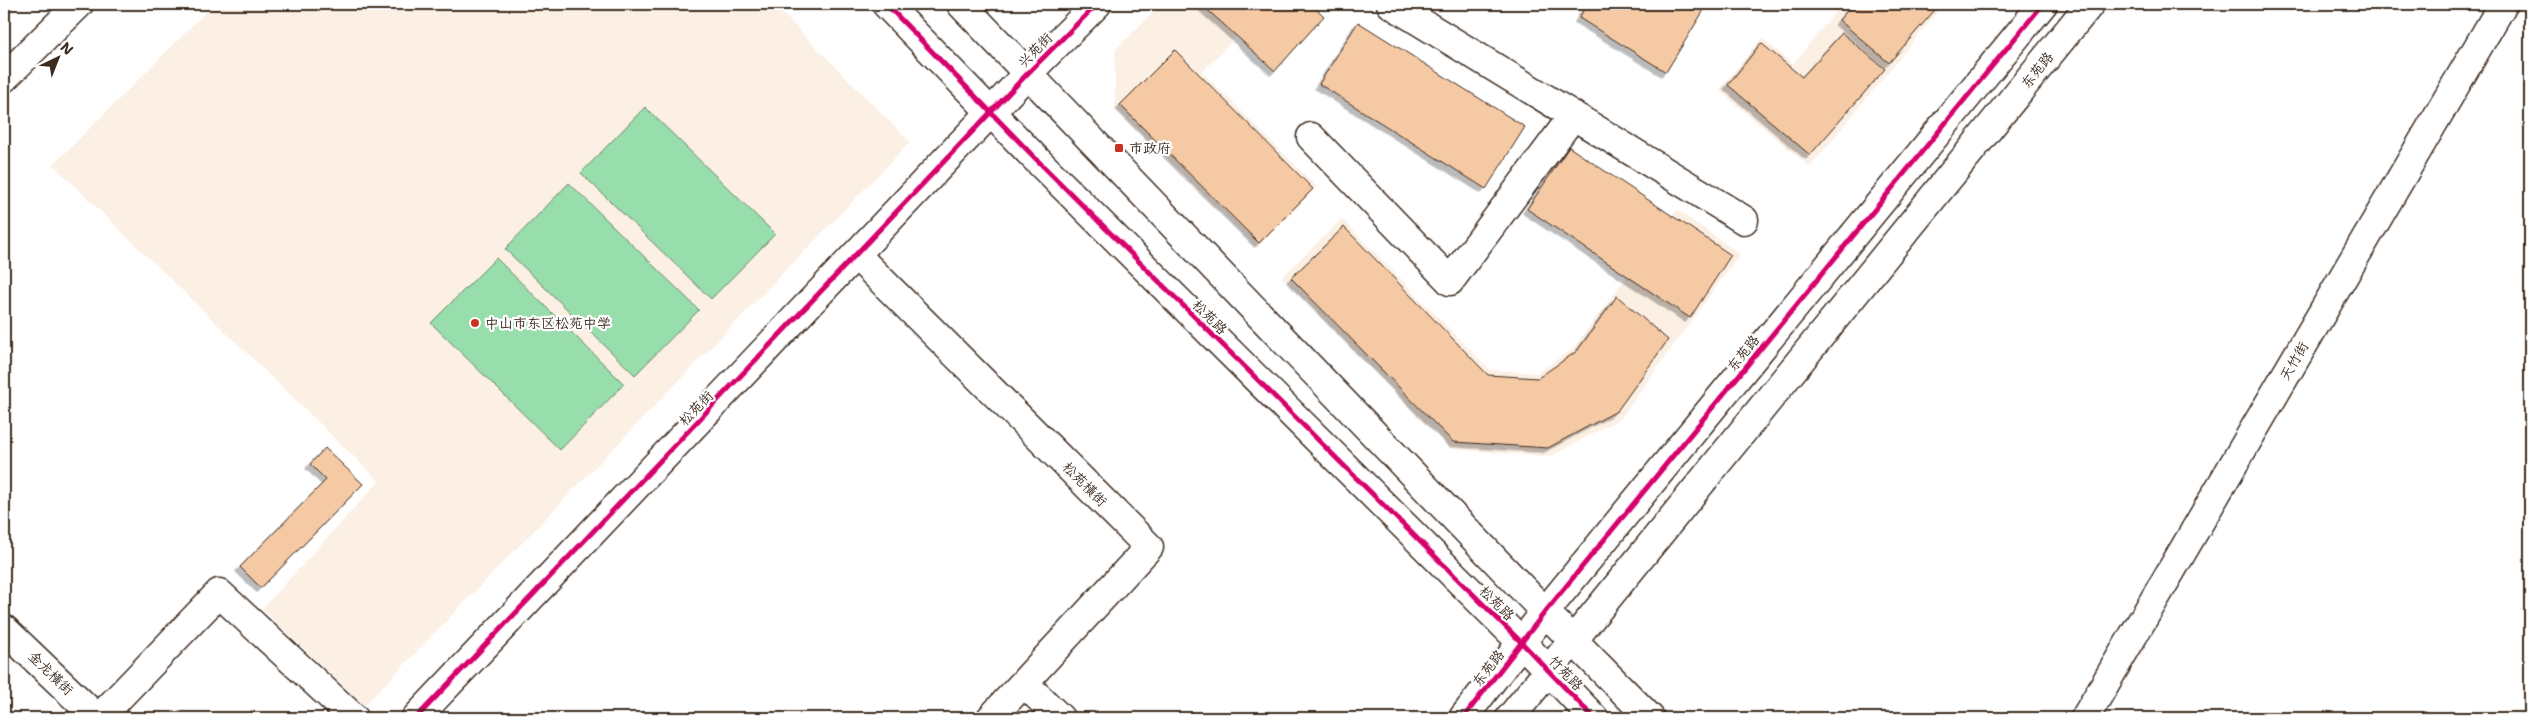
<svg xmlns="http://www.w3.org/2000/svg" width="2534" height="722" font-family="'Shantell Sans','LXGW WenKai TC',sans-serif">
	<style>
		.built { fill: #fcefe4 }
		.green { fill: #98deac; stroke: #6a8465 }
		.building { fill: #f5c9a4; stroke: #3b2a1e; filter: url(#shadow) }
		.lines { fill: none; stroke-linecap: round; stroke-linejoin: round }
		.street-casing { stroke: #3b2a1e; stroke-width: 31 }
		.secondary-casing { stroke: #3b2a1e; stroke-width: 31 }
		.street { stroke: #fff; stroke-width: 28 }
		.secondary { stroke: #fff; stroke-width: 28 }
		.cycleway-casing { stroke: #fff; stroke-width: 8 }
		.cycleway { stroke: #d6006c; stroke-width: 5 }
		.poi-dot { fill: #c8321e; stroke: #fff; stroke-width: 2 }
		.labels { text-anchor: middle; stroke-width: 4.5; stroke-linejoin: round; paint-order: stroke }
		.street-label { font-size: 14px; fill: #3b2a1e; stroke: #fff }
		.poi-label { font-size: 14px; fill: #3b2a1e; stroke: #fff; text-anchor: start }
	</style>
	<defs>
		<filter id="shadow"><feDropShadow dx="-4.5" dy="4.5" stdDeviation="0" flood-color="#0004"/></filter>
	</defs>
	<rect width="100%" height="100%" fill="#fff"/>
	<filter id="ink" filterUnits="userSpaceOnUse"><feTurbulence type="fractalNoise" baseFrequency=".02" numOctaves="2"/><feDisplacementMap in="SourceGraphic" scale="10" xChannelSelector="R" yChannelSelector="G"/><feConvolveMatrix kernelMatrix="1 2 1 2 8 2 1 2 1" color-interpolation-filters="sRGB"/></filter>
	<g filter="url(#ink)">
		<path class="built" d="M214,4H773L910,142L364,706L262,609L379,481L53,165Z
			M1162,4H1267L1202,72L1317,187L1257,248L1115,107V50Z
			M1842,4H1944L1810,167L1719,90L1762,38L1793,64Z
			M1677,210L1740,254L1621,418L1550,457L1451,449L1282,277L1342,219L1490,370L1536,373L1572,350Z"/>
		<path class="green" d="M645,107L775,234L711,299L581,173Z
			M569,183L699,310L635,375L505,249Z
			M496,258L624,384L560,450L431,323Z"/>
		<path class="building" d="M1201,4H1311L1324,16L1275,71Z
			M1587,4H1694L1704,10L1666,72L1579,18Z
			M1853,4H1940L1889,63L1839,20Z
			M1358,22L1525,127L1486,189L1319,84Z
			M1842,33L1885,69L1810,155L1728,85L1761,43L1802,77Z
			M1175,50L1313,189L1259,243L1120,105Z
			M1569,147L1731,255L1690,318L1527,209Z
			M1344,227L1488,375L1538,378L1577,351L1617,296L1668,340L1617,411L1548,448L1453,442L1291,278Z
			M325,448L363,484L261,588L240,567L326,480L310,464Z"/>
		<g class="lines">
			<defs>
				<path id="street" d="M1391,4L1744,220
					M4,78L79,4
					M1311,137L1450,281L1573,116
					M857,256L1149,547L991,718
					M4,629L97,718
					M1024,683L1060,718
					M99,718L219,593L354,718
					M416,718L1028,73L1097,4
					M2085,718L2503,4"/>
				<path id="secondary" d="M886,4L1036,159L1522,643L1594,718
					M961,4L1545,612L1650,718
					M1463,718L1545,612L2043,4
					M1510,718L2090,4"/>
			</defs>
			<use href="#street" class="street-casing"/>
			<use href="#secondary" class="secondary-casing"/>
			<use href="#street" class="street"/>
			<use href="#secondary" class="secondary"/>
			<defs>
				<path id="cycleway" d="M886,4L1036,159L1522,643L1594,718
					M416,718L1028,73L1097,4
					M1463,718L1545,612L2043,4"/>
			</defs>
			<use href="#cycleway" class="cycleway-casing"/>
			<use href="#cycleway" class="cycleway"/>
		</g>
	</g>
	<g class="poi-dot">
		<rect x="1114" y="143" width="10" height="10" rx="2.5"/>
		<circle cx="475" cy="323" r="5"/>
	</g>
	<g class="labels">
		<g class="street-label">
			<text transform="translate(1035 50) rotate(-46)" y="5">兴苑街</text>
			<text transform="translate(2037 70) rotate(-51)" y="5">东苑路</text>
			<text transform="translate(1210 317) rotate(45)" y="5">松苑路</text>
			<text transform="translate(1743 353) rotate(-51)" y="5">东苑路</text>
			<text transform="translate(2294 361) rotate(-60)" y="5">天竹街</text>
			<text transform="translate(696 408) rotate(-46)" y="5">松苑街</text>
			<text transform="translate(1085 484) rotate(45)" y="5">松苑横街</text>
			<text transform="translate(1497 603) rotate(45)" y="5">松苑路</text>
			<text transform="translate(1488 668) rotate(-52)" y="5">东苑路</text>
			<text transform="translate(51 673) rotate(44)" y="5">金龙横街</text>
			<text transform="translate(1566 673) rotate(46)" y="5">竹苑路</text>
		</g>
		<g class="poi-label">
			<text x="1129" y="153">市政府</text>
			<text x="485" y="328">中山市东区松苑中学</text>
		</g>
	</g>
	<rect width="2534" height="722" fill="none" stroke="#fff" stroke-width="20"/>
	<rect x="10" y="10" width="2514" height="702" fill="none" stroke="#3b2a1e" stroke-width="2" filter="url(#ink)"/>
	<g transform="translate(58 58) rotate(43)" stroke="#ffffff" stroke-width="4" paint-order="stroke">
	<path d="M0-4L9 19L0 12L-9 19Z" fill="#3b2a1e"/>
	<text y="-8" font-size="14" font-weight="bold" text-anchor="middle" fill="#3b2a1e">N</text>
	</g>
</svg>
